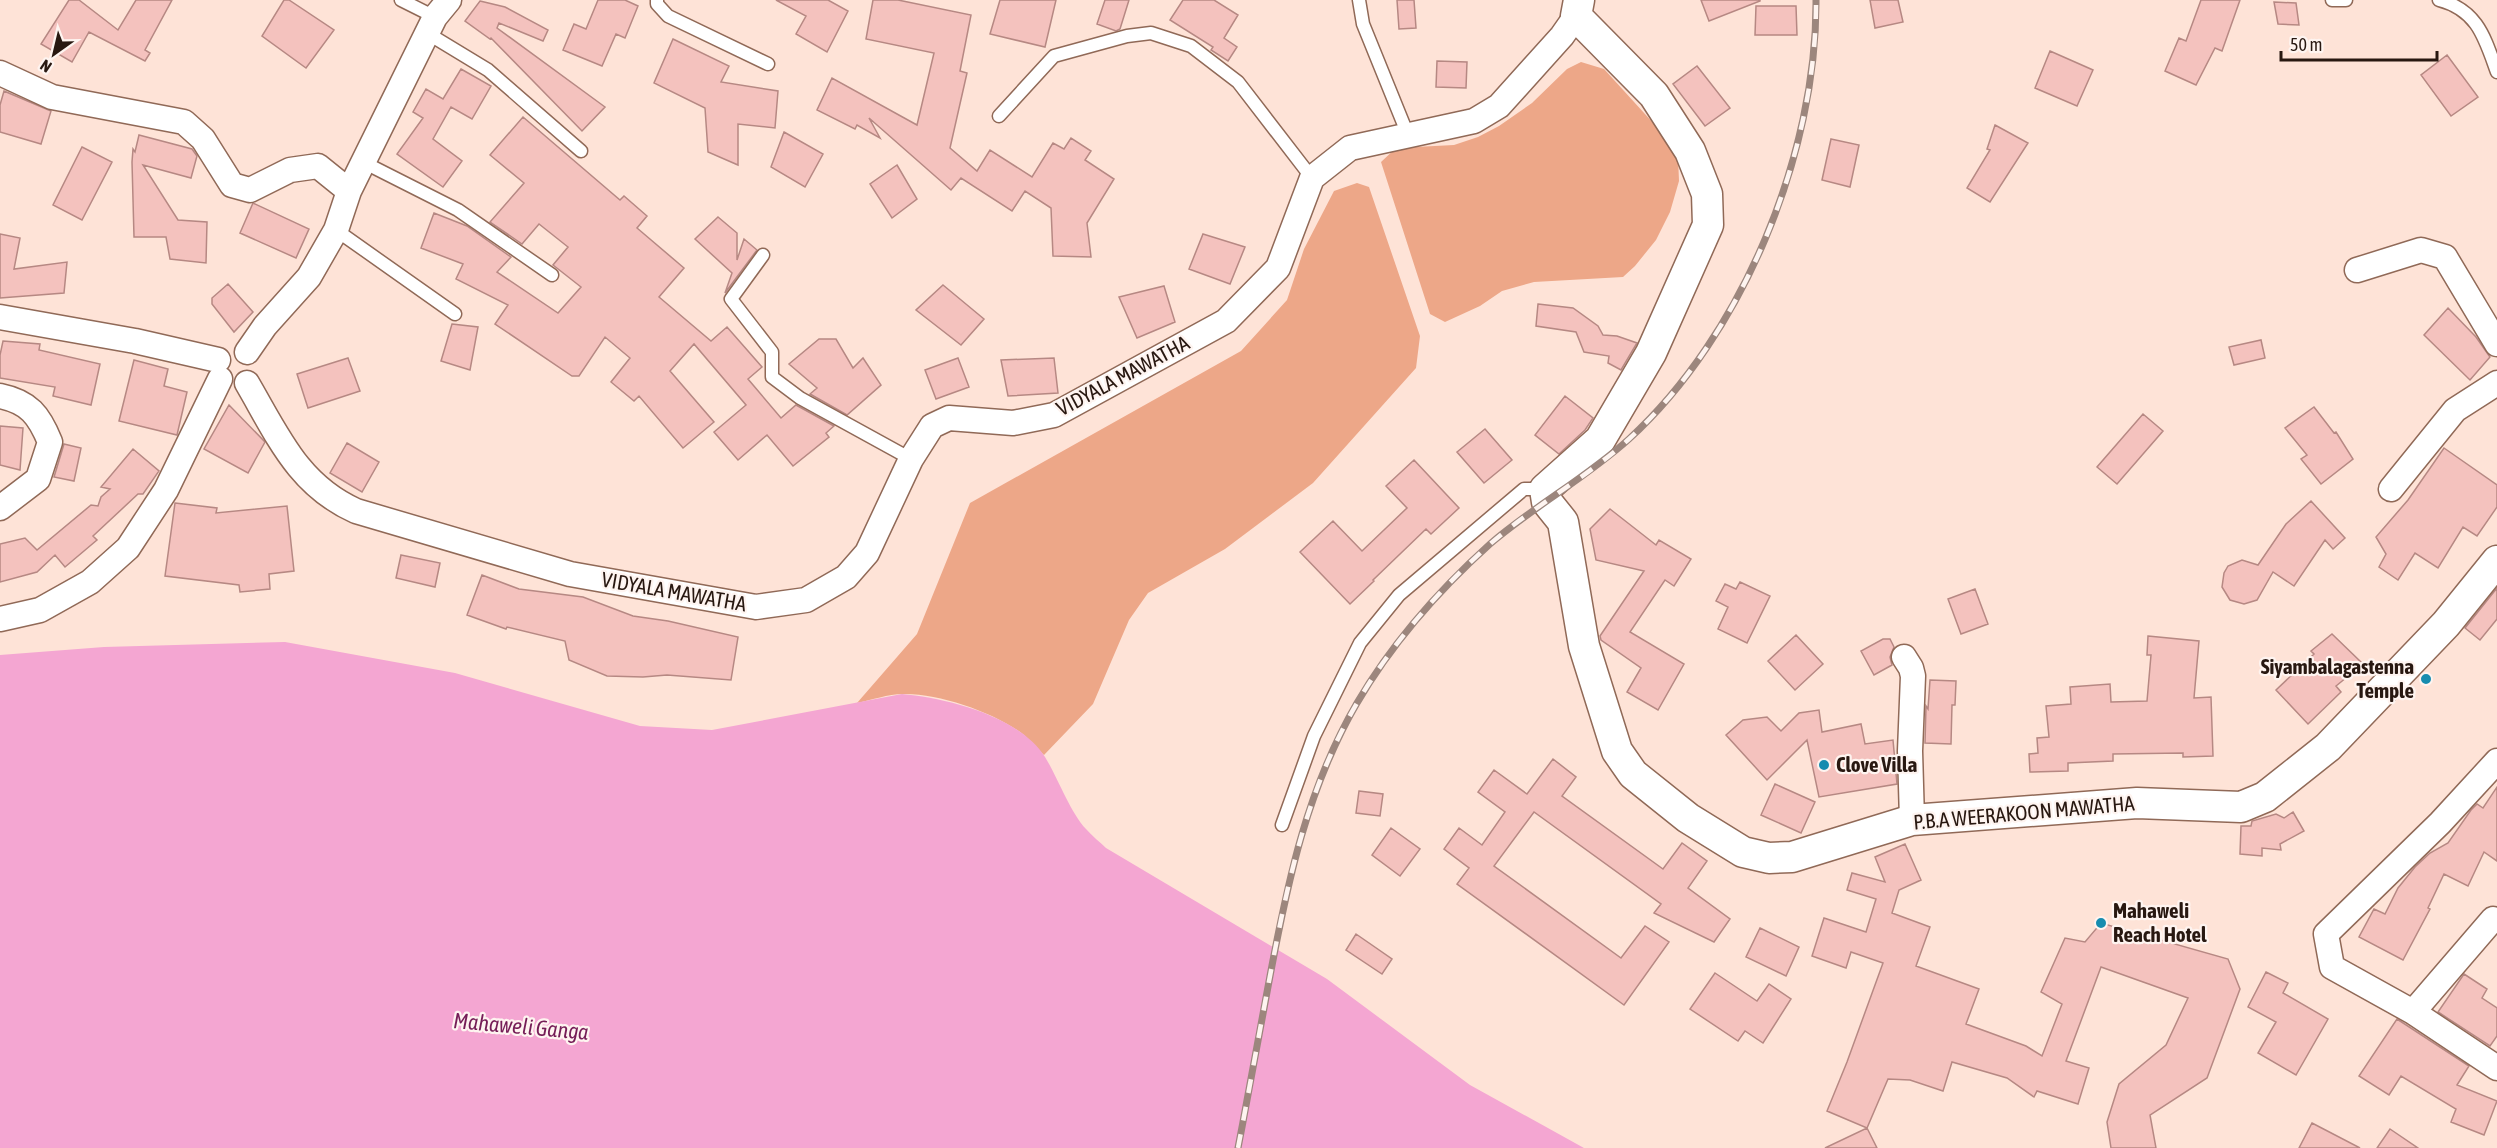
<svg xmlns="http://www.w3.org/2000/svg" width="2497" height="1148" font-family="'Asap Condensed',sans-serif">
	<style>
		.green { fill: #eda788 }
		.water { fill: #f4a6d2 }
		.building { fill: #f4c2be; stroke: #b68883; stroke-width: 1.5 }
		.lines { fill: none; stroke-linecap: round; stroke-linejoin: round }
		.service-casing { stroke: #906957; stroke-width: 15 }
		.minor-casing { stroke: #906957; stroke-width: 27 }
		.tertiary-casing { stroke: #906957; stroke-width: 33 }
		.service { stroke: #fff; stroke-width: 12 }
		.minor { stroke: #fff; stroke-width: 24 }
		.tertiary { stroke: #fff; stroke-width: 30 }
		.rail-casing { stroke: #9c867d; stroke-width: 7 }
		.rail { stroke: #fef4f0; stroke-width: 4.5; stroke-dasharray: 14; stroke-linecap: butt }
		.poi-dot { fill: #178caf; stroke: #fef4f0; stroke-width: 2 }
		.labels { text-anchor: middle; stroke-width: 4.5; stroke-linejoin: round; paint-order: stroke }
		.street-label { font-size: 21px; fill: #281811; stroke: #fef4f0 }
		.poi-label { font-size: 21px; font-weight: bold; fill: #281811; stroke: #fef4f0; text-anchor: start }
		.water-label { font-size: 22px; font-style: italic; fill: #751d57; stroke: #fef4f0 }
	</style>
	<rect width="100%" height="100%" fill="#fee3d7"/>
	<path class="green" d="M1581,62L1604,69L1665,136L1678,157L1679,181L1670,212L1656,240L1635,266L1623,277L1534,282L1502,291L1480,306L1445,322L1430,314L1381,162L1396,148L1454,145L1478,137L1499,126L1532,103L1567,69Z
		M1357,183L1369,187L1420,336L1416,368L1313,483L1225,549L1148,593L1129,620L1093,704L1044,755C1037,749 1031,741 1024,735C996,713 939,693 903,694C888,694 872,700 857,703L917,634L970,503L1241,351L1287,300L1304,249L1334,191Z"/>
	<path class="water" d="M285,642L455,673L640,726L712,730L902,694C947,698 1019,716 1045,757C1058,778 1070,812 1086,829C1092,836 1100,842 1106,848L1327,979L1470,1085L1584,1148H0V655L104,647Z"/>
	<path class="building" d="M69,0H79L118,30L136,0H172L145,50L150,53L145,61L89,32L72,62L41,44Z
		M284,0H289L334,30L306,68L262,36Z
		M598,0H625L638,6L625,38L616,34L602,66L563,50L574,24L586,29Z
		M776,0H828L848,11L827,52L796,34L806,16Z
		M873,0H898L971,15L960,71L967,73L950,148L977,171L990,150L1032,177L1053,143L1064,149L1071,138L1091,151L1085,160L1114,179L1087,223L1091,257L1053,256L1051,208L1025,191L1012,211L961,178L951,190L869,118L880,138L857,125L855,129L817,110L832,78L917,125L934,53L866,39Z
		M1000,0H1056L1045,47L990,34Z
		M1105,0H1129L1120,29L1116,31L1097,24Z
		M1183,0H1214L1238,15L1224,38L1237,47L1228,61L1211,50L1213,47L1170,20Z
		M1397,0H1414L1416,28L1399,29Z
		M1701,0H1760V1L1709,21Z
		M1870,0H1898L1903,22L1875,28Z
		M2201,0H2240L2222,51L2215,48L2196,85L2165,71L2179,38L2186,41Z
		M480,1L505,7L548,30L543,41L499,23L497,28L605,107L582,131L491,38L490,39L465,21Z
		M2274,2L2296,3L2299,25L2278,24Z
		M1756,6H1796L1797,35H1755Z
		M673,39L729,66L721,82L778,91L775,128L738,124V165L708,152L705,108L654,83Z
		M2050,51L2093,70L2077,106L2035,88Z
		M2447,55L2478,97L2451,116L2421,75Z
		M1437,61L1467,62L1466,88L1436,87Z
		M1697,66L1730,108L1705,126L1673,84Z
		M461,69L491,86L472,119L451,107L433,139L462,161L443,187L397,154L423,118L413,112L426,89L443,99Z
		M4,91L51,111L41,144L0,132V105Z
		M523,117L620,200L624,196L647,216L637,228L684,268L659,297L711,341L727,327L762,367L748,379L781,418L796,405L834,426L826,433L829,437L793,466L767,435L738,460L714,432L746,405L694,344L670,371L714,422L683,448L639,396L634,401L611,382L630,358L605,337L579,376H572L495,324L508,305L456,279L463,264L421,248L434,213L467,226L511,257L497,272L558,313L581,287L553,265L568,247L539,224L522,244L490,222L524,183L490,155Z
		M1995,125L2028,143L1990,202L1967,188L1990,150L1987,149Z
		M784,132L823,154L805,187L771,167Z
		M139,135L192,149L197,156L191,178L143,165L178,220L207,222L206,263L170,259L166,237H134L132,162L133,149L135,152Z
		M1831,139L1859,145L1850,187L1822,180Z
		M82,147L112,162L82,220L53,205Z
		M897,165L917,199L892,218L870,184Z
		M253,203L309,229L296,258L240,233Z
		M718,217L737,233V260L744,239L757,250L725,293L732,273L695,239Z
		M0,234L20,238L14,269L67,262L64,293L0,298Z
		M1203,234L1245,247L1230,284L1189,269Z
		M228,284L253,312L234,332L212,304V298Z
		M943,285L984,319L961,345L916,310Z
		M1164,286L1175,322L1137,338L1119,297Z
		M1538,304L1573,308L1598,326L1603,335L1617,336L1637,343L1621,370L1608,363L1609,356L1584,352L1576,332L1536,326Z
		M2448,308L2476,337L2490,357L2470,380L2424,335Z
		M452,324L478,327L470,370L441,361Z
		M819,339H836L853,368L863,358L881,385L847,415L810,394L817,388L789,364Z
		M2261,340L2265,358L2234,365L2229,347Z
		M3,341L40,344L39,350L100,364L91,405L53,396L55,387L0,378V355Z
		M348,358L360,391L308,408L297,374Z
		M958,358L969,387L936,399L925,370Z
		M1054,358L1058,393L1008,396L1001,360Z
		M134,360L168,369L164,386L187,392L177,435L119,421Z
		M1565,396L1593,418L1585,430L1559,454L1535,435Z
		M229,405L265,442L248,473L204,449Z
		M2314,407L2334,433L2336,432L2353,459L2321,484L2301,459L2307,455L2285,428Z
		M2143,414L2163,431L2117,484L2097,467Z
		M0,426L23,428L20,470L0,465Z
		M1485,429L1512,460L1484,483L1457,452Z
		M347,443L379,462L362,492L330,473Z
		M64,444L81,448L74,481L54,477Z
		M2444,448L2497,485V507L2477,536L2463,527L2438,568L2415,553L2398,580L2379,567L2386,554L2376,537L2408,500Z
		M133,449L159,471L143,494H138L93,536L97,540L65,567L55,555L37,572L0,582V544L25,538L37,550L91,505L98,506L101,497L110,489L101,487Z
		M1414,460L1459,508L1431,534L1426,529L1373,580L1374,581L1350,604L1300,552L1333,521L1362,551L1407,508L1386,486Z
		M2311,501L2345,538L2333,549L2325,540L2294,586L2273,572L2257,600L2244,604L2230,600L2222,587L2224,573L2228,566L2242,560L2258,565L2286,524Z
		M175,503L217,508L216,513L287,506L294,571L269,574L270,589L240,592L239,585L165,576Z
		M1610,509L1656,545L1659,540L1691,559L1674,586L1665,580L1630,632L1684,664L1658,710L1627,692L1641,668L1601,640L1600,636L1644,571L1596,560L1590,529Z
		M401,555L440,563L435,587L396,578Z
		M482,575L519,589L583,597L633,616L668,621L738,637L731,680L667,675L643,677L607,676L569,660L565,641L507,627L506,629L467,615Z
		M1740,582L1770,596L1747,643L1718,629L1728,607L1716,601L1725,584L1736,589Z
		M2497,588V619L2480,640L2465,628Z
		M1975,589L1988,624L1961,634L1948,599Z
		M2332,634L2363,664L2336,686L2341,692L2308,724L2276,690L2314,654L2311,651Z
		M1796,635L1823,664L1795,690L1768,661Z
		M2148,636L2199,641L2194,698L2211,697L2213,756L2183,757V753L2113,754V761L2068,763V771L2030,772L2029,754L2038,753L2037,738L2049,737L2046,706L2071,704L2070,687L2110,684L2111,702L2147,701L2151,655H2147Z
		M1883,639H1890L1894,647L1890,657L1892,665L1874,675L1861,651Z
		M1930,680L1956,681L1955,705H1952L1951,744L1925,743L1926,706L1928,709Z
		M1819,710L1822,732L1861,724L1865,744L1893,740L1897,784L1819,797L1807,740L1767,780L1726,735L1743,720L1767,717L1781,731L1799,713Z
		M1553,759L1576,777L1562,796L1663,869L1682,843L1707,861L1688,888L1730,919L1714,942L1654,913L1661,904L1534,812L1494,866L1621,958L1645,926L1669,942L1624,1005L1457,884L1469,868L1444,849L1459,828L1482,845L1505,812L1478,792L1494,770L1527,794Z
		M1775,784L1815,802L1801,833L1761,815Z
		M2497,787V861L2484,852L2468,886L2444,874L2428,908L2430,909L2403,960L2359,937L2374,909L2385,914L2398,888L2415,867L2430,853L2448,843L2471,810L2477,804L2483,808Z
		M1359,791L1383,794L1380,816L1356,813Z
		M2293,812L2304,831L2280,844L2281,850L2262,848V856L2240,854L2241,826H2251L2252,821L2276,814L2284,818Z
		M1391,828L1420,849L1400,876L1372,855Z
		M1905,844L1921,880L1899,890L1892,913L1930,927L1916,966L1979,989L1966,1024L2026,1046L2042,1056L2062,1004L2041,992L2065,938L2085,942L2101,923L2228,959L2240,989L2207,1078L2150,1115L2156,1148H2111L2107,1122L2119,1084L2166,1045L2188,998L2101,967L2066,1061L2089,1068L2078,1104L2037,1091L2034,1097L2007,1078L1952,1062L1943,1091L1910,1080L1888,1079L1867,1128L1827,1111L1847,1062L1883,963L1851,952L1846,968L1812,956L1824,918L1866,932L1876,899L1847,890L1852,873L1885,882L1875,857Z
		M1760,928L1799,947L1786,976L1746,957Z
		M1356,934L1392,959L1382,974L1346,950Z
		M2266,972L2288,983L2283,993L2328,1019L2296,1075L2258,1053L2276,1022L2248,1007Z
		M1715,973L1757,1001L1769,984L1791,999L1763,1043L1745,1031L1738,1041L1690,1009Z
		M2464,974L2487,989L2482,998L2497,1008V1036L2490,1046L2438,1012Z
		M2397,1019L2469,1066L2457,1085L2497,1101L2484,1135L2451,1122L2456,1109L2401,1076L2389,1095L2359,1076Z
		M2312,1123L2360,1148H2299Z
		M1867,1128L1877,1148H1825Z
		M2390,1129L2418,1148H2377Z"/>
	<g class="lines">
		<defs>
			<path id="service" d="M401,0L435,17
				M657,0V4L668,16L768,64
				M1359,0L1363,24L1408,135
				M2332,0H2346
				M2439,0C2478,10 2485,39 2497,72
				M427,33L488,70L581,151
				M999,116L1054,56L1127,36L1151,33L1191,46L1238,82L1312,178
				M363,162L458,210L552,275
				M336,230L455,314
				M763,255L731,299L772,352V377L800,398L911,459
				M1282,825L1314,736L1360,643L1399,595L1524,489H1545"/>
			<path id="minor" d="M0,73L52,97L184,122L203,139L232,185L250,190L290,170L318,166L349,191
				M2357,270L2421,250L2445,257L2497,344
				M0,317L135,341L218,360
				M247,352L265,326L309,277L336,230L349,191L435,17L449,0
				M247,383C278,436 298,485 356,511L570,574L756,607L806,600L846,577L867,553L911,459L932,426L949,418L1013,423L1054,415L1226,321L1278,268L1312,178L1350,148L1474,121L1499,106L1562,36L1576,16
				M0,396C29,402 39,415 50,442L38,479L0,508
				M2391,489L2455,410L2497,383
				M0,619L40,610L90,582L128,548L166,490L220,379
				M1904,657L1911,668L1913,676L1910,751L1912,820
				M2497,761L2440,823L2326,934L2332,967L2413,1012L2497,1068
				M2413,1012L2493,919L2497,921"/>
			<path id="tertiary" d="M1579,0L1576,16L1654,95L1690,151L1707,194L1708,225L1651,353L1600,440L1545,489L1547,502L1563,522L1584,646L1617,751L1633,774L1688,818L1743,852L1769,858L1792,857L1912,820L2137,803L2241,807L2265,797L2328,747L2446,624L2497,561"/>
		</defs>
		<use href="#service" class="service-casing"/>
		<use href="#minor" class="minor-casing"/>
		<use href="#tertiary" class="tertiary-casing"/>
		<use href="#service" class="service"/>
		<use href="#minor" class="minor"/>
		<use href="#tertiary" class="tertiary"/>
		<defs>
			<path id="rail" d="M1238,1148C1249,1091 1259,1034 1270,976C1288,880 1307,789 1357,703C1392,643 1439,590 1490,544C1534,506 1586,478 1629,439C1743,335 1817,153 1816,0"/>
		</defs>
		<use href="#rail" class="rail-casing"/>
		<use href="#rail" class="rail"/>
	</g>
	<g class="poi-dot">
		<circle cx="2426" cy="679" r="6"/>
		<circle cx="1824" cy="765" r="6"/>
		<circle cx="2101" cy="923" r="6"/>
	</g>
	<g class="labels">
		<g class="street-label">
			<text transform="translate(1123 376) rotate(-28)" y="7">VIDYALA MAWATHA</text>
			<text transform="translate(674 592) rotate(10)" y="7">VIDYALA MAWATHA</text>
			<text transform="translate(2024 813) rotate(-5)" y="7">P.B.A WEERAKOON MAWATHA</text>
		</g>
		<g class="poi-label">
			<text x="2414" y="674" text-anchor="end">Siyambalagastenna<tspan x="2414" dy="24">Temple</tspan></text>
			<text x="1836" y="772">Clove Villa</text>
			<text x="2113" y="918">Mahaweli<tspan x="2113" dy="24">Reach Hotel</tspan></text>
		</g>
		<g class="water-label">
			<text transform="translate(521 1026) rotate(5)" y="8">Mahaweli Ganga</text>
		</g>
	</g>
	<g transform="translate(54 54) rotate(214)" stroke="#fef4f0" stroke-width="4.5" paint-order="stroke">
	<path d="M0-4.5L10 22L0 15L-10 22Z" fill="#281811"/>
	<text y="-9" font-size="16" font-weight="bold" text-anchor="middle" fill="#281811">N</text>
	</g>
	<path d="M2281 51v9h156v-9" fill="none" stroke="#281811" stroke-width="3"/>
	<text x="2290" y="51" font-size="18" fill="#281811" stroke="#fef4f0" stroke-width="4.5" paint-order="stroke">50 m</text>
</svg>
